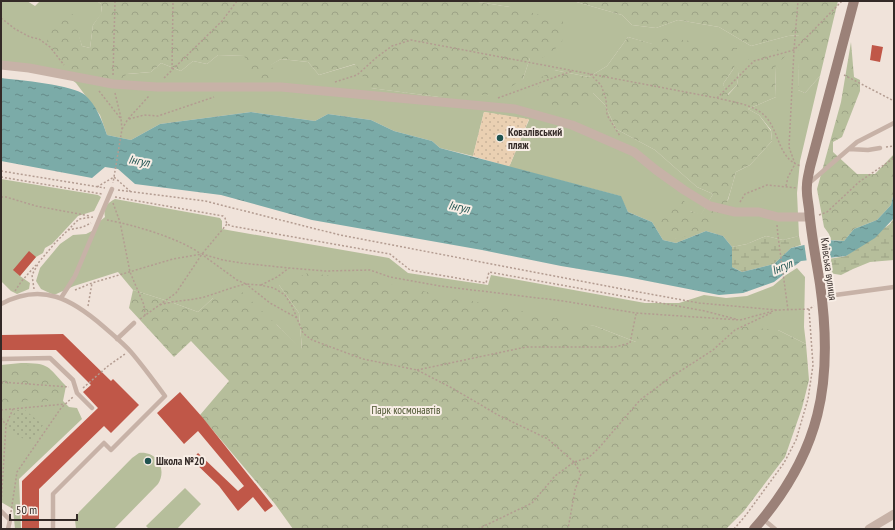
<svg xmlns="http://www.w3.org/2000/svg" width="895" height="530" font-family="'PT Sans Narrow',sans-serif">
	<style>
		.grass { fill: #b6be9b; fill-rule: evenodd }
		.forest { fill: url(#forest-crowns) }
		.wetland { fill: url(#wetland-marsh) }
		.sand { fill: url(#sand-dots) }
		.park { fill: url(#park-dots) }
		.water { fill: url(#water-ripples) }
		.pier { fill: #f0e3da }
		.building { fill: #c05748 }
		.lines { fill: none; stroke-linecap: round; stroke-linejoin: round }
		.path { stroke: #b39c91; stroke-width: 1.5; stroke-dasharray: 2 2; stroke-linecap: butt }
		.lane { stroke: #c7b2a7; stroke-width: 4.5 }
		.street { stroke: #c7b2a7; stroke-width: 9 }
		.secondary { stroke: #9b8178; stroke-width: 10 }
		.poi-dot { fill: #1f5350; stroke: #f8eee6; stroke-width: 1.5 }
		.labels { text-anchor: middle; stroke-width: 4; stroke-linejoin: round; paint-order: stroke }
		.poi-label { font-size: 11px; font-weight: bold; fill: #342a27; stroke: #f8eee6; text-anchor: start }
		.street-label { font-size: 11px; fill: #342a27; stroke: #f8eee6 }
		.park-label { font-size: 11px; fill: #48512c; stroke: #f8eee6 }
		.water-label { font-size: 12px; font-style: italic; fill: #1f5350; stroke: #f8eee6 }
	</style>
	<defs>
		<pattern id="forest-crowns" width="20" height="18" patternUnits="userSpaceOnUse"><rect width="20" height="18" fill="#b6be9b"/><path d="M2 6a3 3 0 1 1 6 0M12 15a3 3 0 1 1 6 0" fill="none" stroke="#9da386"/></pattern>
		<pattern id="wetland-marsh" width="20" height="14" patternUnits="userSpaceOnUse"><rect width="20" height="14" fill="#b6be9b"/><path d="M1 5h8M5 5V1M11 12h8M15 12V8" fill="none" stroke="#9da386"/></pattern>
		<pattern id="sand-dots" width="8" height="8" patternUnits="userSpaceOnUse"><rect width="8" height="8" fill="#ead0b2"/><path d="M2 2h.1M6 6h.1" fill="none" stroke="#c9b399" stroke-width="1.8" stroke-linecap="round"/></pattern>
		<pattern id="park-dots" width="8" height="8" patternUnits="userSpaceOnUse"><rect width="8" height="8" fill="#b6be9b"/><path d="M2 2h.1M6 6h.1" fill="none" stroke="#9da386" stroke-width="1.8" stroke-linecap="round"/></pattern>
		<pattern id="water-ripples" width="26" height="14" patternUnits="userSpaceOnUse"><rect width="26" height="14" fill="#7baba8"/><path d="M2 4q2-2 4 0t4 0M15 11q2-2 4 0t4 0" fill="none" stroke="#668b89"/></pattern>
	</defs>
	<rect width="100%" height="100%" fill="#f0e3da"/>
	<path class="grass" d="M1,1H27L35,6L40,1H97L101,4L102,13L93,25L90,48L82,46L78,34L46,44L128,74L151,72L161,63L181,71L193,61L207,64L218,55L245,56L254,72V82L270,65L281,59L308,62L319,75L356,64L371,88L439,97L523,79L530,58H542L510,7L472,1H573L622,15L632,25L656,28L678,20L719,27L751,46L788,36L800,35L798,90L805,93L820,76L800,161L797,193L799,236L783,240L766,236L747,244L732,247L723,236L706,231L676,243L663,240L652,222L628,212L620,196L509,167L529,120L484,112L473,156L440,148L432,141L394,131L371,120L328,114L315,121L251,112L160,124L131,140L107,135L100,115L76,83L60,71L1,62ZM628,37L734,68L723,84L727,95L737,85L739,72L775,67L776,97L748,109L759,115L771,130L772,141L750,165L736,172L728,200L675,239L690,211L701,215L713,194L697,187L655,150L616,129L605,105L593,93L554,70L589,77L607,66Z
		M1,179L98,195L101,197L94,211L78,216L52,244L45,248L43,253L36,257L20,276L30,283L29,289L17,294L11,291L1,281Z
		M115,199L220,218L222,221V229L389,258L408,273L488,285L491,275L645,303H679L704,295L726,298L747,296L773,286L786,275L797,268L805,277L804,327L806,344L778,330L636,342L595,326L279,285L299,313L302,350L277,325L213,298L198,312L171,302L133,290L118,272L74,286L54,295L41,289L36,281L40,268L60,244L73,235L86,234L96,229L99,222L105,217C103,208 107,203 115,199Z
		M21,363C50,363 47,366 66,386L63,401L69,407L77,408L82,419L19,479L21,529H15L13,509L1,502V365Z
		M139,453C158,451 167,470 158,484L114,529H76L75,520L79,512L132,458Z
		M185,488L201,504L177,529H149L146,526Z"/>
	<path class="forest" d="M97,1H472L510,7L563,21L562,44L542,58H530L523,79L500,94L439,97L370,88L355,64L319,75L308,62L281,59L271,65L277,78L272,83L254,82L253,72L244,56L218,55L207,64L193,61L181,71L161,63L151,72L127,74L108,90L88,75L69,68L46,44L55,21L73,14L82,46L90,48L93,25L102,12L101,4Z
		M573,1H838L820,76L805,93L798,90L799,35L788,36L751,46L719,27L678,20L656,28L632,25L622,15Z
		M628,37L653,44L663,37L737,48L734,68L723,84L728,95L737,85L739,72L751,56L780,49L788,53L775,67L776,97L748,109L759,115L771,131L772,141L750,165L736,172C731,189 724,221 708,229C698,234 686,236 675,239L657,224L659,214L683,199L690,211L701,214L713,194L697,187L655,150L616,129L605,105L593,93L579,108H556L538,93V79L554,70L589,77L607,66Z
		M851,42L854,77L860,80V91L842,137L833,142V152L857,174H875L894,154V192L891,205L877,220L854,229L844,241L831,240L829,234L824,227L817,189L841,102Z
		M308,273L368,280L595,326L636,342L640,324L706,323L778,330L806,344L809,380L802,408L785,457L744,511L726,529H293L275,504L200,415L229,381L191,341L174,357L129,308L133,290L171,302L198,312L213,298L242,292L277,325L302,349L299,313L279,285Z
		M37,365L43,368L49,376L59,383L62,394L61,400L46,401L34,404L27,400L23,403L3,406L1,397V368Z"/>
	<path class="wetland" d="M894,218V260L870,262L853,269L841,275L829,273V259L846,256L890,224Z
		M766,236L783,240L799,236L801,245L791,248L774,264L742,272L732,267V247L747,244Z"/>
	<path class="sand" d="M484,112L529,119L509,167L473,156Z"/>
	<path class="park" d="M16,410H25L43,425L30,443L8,429V424Z"/>
	<path class="water" d="M1,78C18,80 74,85 85,95C96,105 102,120 107,135L131,140L160,124L251,112L315,121L328,114L371,120L394,131L432,141L440,148L621,196L628,212L652,222L663,240L676,243L706,231L723,236L732,247V267L742,272L774,264L791,248L826,240L844,241L854,229L877,220L891,205L894,192V218L875,238L846,256L801,261L774,282L743,293L719,295L627,277L561,266L482,250L312,220L221,195L135,184L118,169L105,167L92,178L1,161Z"/>
	<path class="pier" d="M822,238L826,261L807,263L804,242Z"/>
	<path class="building" d="M872,45L883,47L880,62L870,60Z
		M29,251L36,257L20,276L13,270Z
		M63,334L111,381L113,379L139,405L111,433L104,426L39,489V529H22V481L98,408L83,392L91,385L56,350H1V335Z
		M180,392L203,418L273,506L265,512L253,497L238,511L219,486L192,460L198,453L238,491L244,486L198,431L184,444L157,413Z"/>
	<g class="lines">
		<path class="path" d="M1,18L15,29L30,37L39,39L50,47L64,65
			M172,69L173,1
			M590,74L601,85L606,99L607,115L620,136
			M113,75L115,1
			M844,75L894,101
			M164,78L222,21L237,1
			M335,82L357,75L377,57L392,46L411,40L717,98C732,102 752,104 764,115C780,130 777,159 801,166
			M99,91L121,119L122,129L113,183
			M115,93L121,118
			M498,98L572,71
			M717,98L754,61L794,50L842,1
			M129,119L144,115L158,116L214,97
			M122,129L128,119L149,96
			M886,147L894,146
			M1,171L105,188
			M1,177L102,194
			M786,186L788,177L795,164L789,147L794,50L798,1
			M97,187L114,177L131,192
			M118,190L205,201L340,235L617,288L699,303L777,310
			M1,197H6L36,206L90,216
			M115,197L223,216L225,218L227,224L231,226L390,254L410,270L486,283L489,272L705,311L736,319
			M740,202L745,194L767,185L797,188
			M113,203L120,222L130,272L144,305L145,316
			M819,215L827,212L859,182L894,158
			M107,220C134,225 179,238 201,254
			M777,225L778,236L788,310
			M68,230L83,227L91,223
			M204,256L237,280L246,284L260,285L274,288L285,295L292,306L303,333L312,340L363,359L417,370L452,388L498,415L548,439L574,462L581,474L575,490L568,529
			M261,285L277,277L289,268
			M34,289L32,275L39,262L55,243L79,219L93,217
			M75,290L92,283L173,259L202,254L223,260L241,263L289,268L325,271L370,270L390,277L440,286L563,301L636,313L740,320L777,310L809,309L814,306
			M15,291L21,282L36,265
			M160,305C174,300 189,301 204,297C218,293 232,287 246,284L270,303L297,318
			M88,306L92,283
			M140,319L176,293L202,254L227,224
			M417,370L526,347H615L630,343L636,314
			M1,382L69,387
			M83,388L108,366L125,354
			M1,410L65,404
			M1,418L6,425
			M1,505L6,425L13,409
			M11,512L17,472L61,408L73,397
			M478,529L532,503L555,476L574,462L588,458L598,449L640,400L668,379L713,350L735,330L773,312
			M734,529L746,515L784,463L796,440L808,399L813,365L809,309"/>
		<path class="lane" d="M849,149L868,150L880,148
			M808,184L857,142L894,123
			M61,298L75,276L112,189
			M823,300L828,296L894,287
			M1,304C42,282 72,299 104,327C113,335 123,343 131,352C143,366 154,381 165,396L111,450L104,443L53,494V529
			M117,339L134,323
			M1,359L50,358L73,380L77,393L92,408
			M1,511L10,520L8,529
			M763,519L775,529"/>
		<path class="street" d="M1,65L29,68L113,84L157,87H281L515,109L572,125L634,152L656,170L684,190L710,206L735,212H759L778,217H810
			M869,529L894,514"/>
		<path class="secondary" d="M754,529C821,453 834,382 820,284C816,259 811,234 809,209C808,201 806,193 807,185C807,179 809,173 810,167L854,1"/>
	</g>
	<g class="poi-dot">
		<circle cx="500" cy="138" r="4"/>
		<circle cx="148" cy="461" r="4"/>
	</g>
	<g class="labels">
		<g class="poi-label">
			<text x="508" y="136">Ковалівський<tspan x="508" dy="13">пляж</tspan></text>
			<text x="156" y="465">Школа №20</text>
		</g>
		<g class="street-label">
			<text transform="translate(829 269) rotate(82)" y="4">Київська вулиця</text>
		</g>
		<g class="park-label">
			<text x="406" y="414">Парк космонавтів</text>
		</g>
		<g class="water-label">
			<text transform="translate(139 161) rotate(10)" y="4">Інгул</text>
			<text transform="translate(459 207) rotate(11)" y="4">Інгул</text>
			<text transform="translate(782 267) rotate(-23)" y="4">Інгул</text>
		</g>
	</g>
	<rect width="895" height="530" fill="none" stroke="#342a27" stroke-width="4"/>
	<path d="M10 514v6h67v-6" fill="none" stroke="#342a27" stroke-width="2"/>
	<text x="16" y="514" font-size="12" fill="#342a27" stroke="#f8eee6" stroke-width="3" paint-order="stroke">50 m</text>
</svg>
